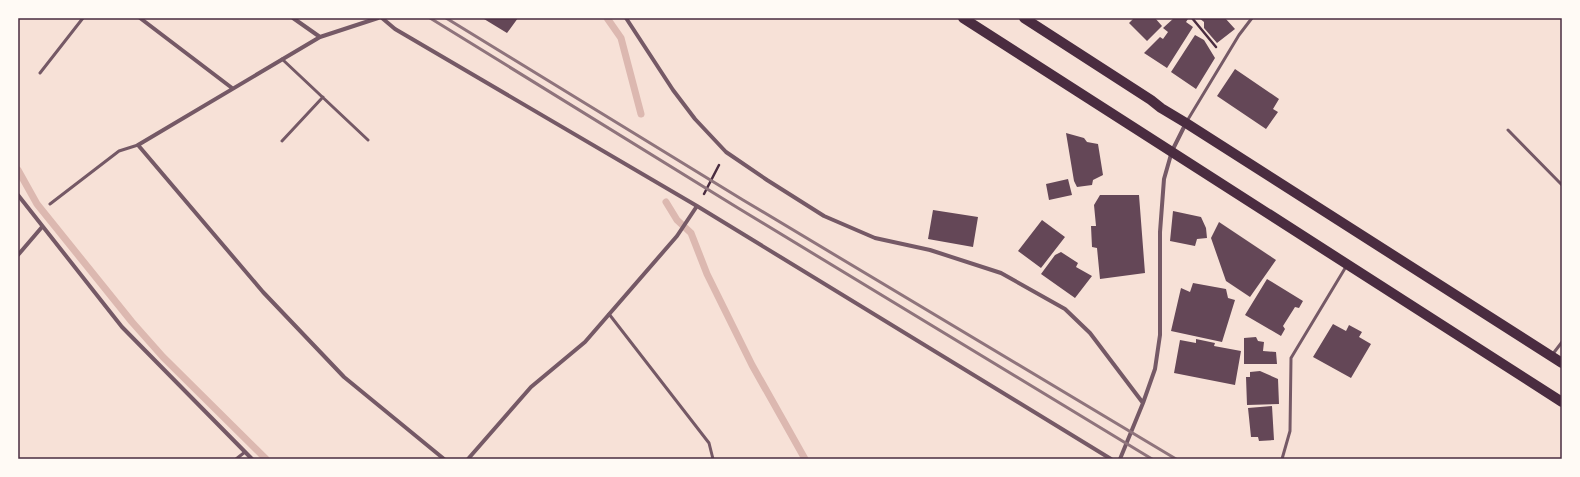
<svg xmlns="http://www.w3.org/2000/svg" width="1580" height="477" font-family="'Alegreya Sans',sans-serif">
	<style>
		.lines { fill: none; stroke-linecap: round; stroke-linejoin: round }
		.stream { stroke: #dcb8b0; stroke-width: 7 }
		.building { fill: #644757 }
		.path { stroke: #4a2c40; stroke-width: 2.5 }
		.service { stroke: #755966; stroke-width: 3 }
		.minor { stroke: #755966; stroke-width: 4 }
		.primary { stroke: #4a2c40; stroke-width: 10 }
		.rail { stroke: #8f747c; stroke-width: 3 }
		.neatline { fill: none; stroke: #4a2c40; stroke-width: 1.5 }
	</style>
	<rect width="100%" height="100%" fill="#f7e1d7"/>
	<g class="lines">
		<path class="stream" d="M607,18L621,38L641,114
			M18,170L37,204L132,322L163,357L266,459
			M666,202L677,220L691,233L707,274L752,365L805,459"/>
	</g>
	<path class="building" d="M485,18H518L507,33L484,19Z
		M1134,18H1155L1162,26L1147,41L1129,23Z
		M1174,18H1186L1188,19L1186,22L1193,27L1167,68L1144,53L1160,37L1163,39L1168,32L1163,28Z
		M1199,18H1225L1235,29L1217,43L1204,28V22Z
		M1195,35L1204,40L1215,58L1196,89L1171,72Z
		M1235,69L1279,99L1273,109L1278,112L1266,129L1217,96Z
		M1066,133L1084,138L1087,142L1098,144L1103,175L1093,180L1092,185L1077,187L1074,181Z
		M1068,179L1072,195L1049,200L1046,184Z
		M1100,195H1139L1145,273L1100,279L1097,248L1092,247L1091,226H1096L1094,205Z
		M933,210L978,217L973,247L928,239Z
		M1173,211L1201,217L1206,228L1207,238L1197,239L1195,246L1170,241Z
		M1042,220L1065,237L1041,268L1018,251Z
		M1219,222L1276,260L1250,297L1226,281L1211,238Z
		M1061,252L1078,263L1076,267L1092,276L1075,298L1041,274L1055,255Z
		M1267,279L1303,301L1299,308L1295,307L1283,326L1285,329L1281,336L1245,315Z
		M1193,283L1226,289L1228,298L1235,300L1222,342L1171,331L1181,288L1190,292Z
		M1333,324L1346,331L1349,325L1362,332L1359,337L1371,344L1351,378L1313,357Z
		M1256,337L1258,341L1264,342L1263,351L1276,352L1277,364H1244V338Z
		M1196,339L1215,343L1214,346L1241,351L1235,385L1174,373L1180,340L1196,343Z
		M1260,371L1278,379L1279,404L1247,405L1246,377H1250V372Z
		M1272,406L1274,440L1259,441L1258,437H1251L1248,408Z"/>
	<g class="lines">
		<path class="path" d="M1192,18L1216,47
			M704,194L719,165"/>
		<path class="service" d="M282,59L368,140
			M40,73L83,18
			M1187,121L1239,35L1252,18
			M1508,130L1562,185
			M282,141L323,97
			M50,204L119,151L138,145
			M609,314L709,443L713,459
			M1552,355L1562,342
			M236,459L245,452
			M1282,459L1290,431L1291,358L1347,265"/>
		<path class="minor" d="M140,18L232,88
			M293,18L320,37
			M378,18L320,37L138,145L263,292L344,377L444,459
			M382,18L395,29L697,206L1111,459
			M626,18L673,90L695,119L726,152L767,180L824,216L875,238L930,250L1001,273L1065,309L1090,333L1143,403
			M18,195L122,327L252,459
			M18,255L42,227
			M468,459L531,387L585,342L677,236L697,206
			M1120,459L1143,403L1155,369L1160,335V232L1164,179L1172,151L1186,123"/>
		<path class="primary" d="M963,18L1562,402
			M1024,18L1151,100L1161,108L1186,123L1562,363"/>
		<path class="rail" d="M430,18L738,208L1152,459
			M446,18L743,200L1176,459"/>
	</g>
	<rect width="1580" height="477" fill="none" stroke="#fffaf5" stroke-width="38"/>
	<rect x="19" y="19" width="1542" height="439" class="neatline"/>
</svg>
